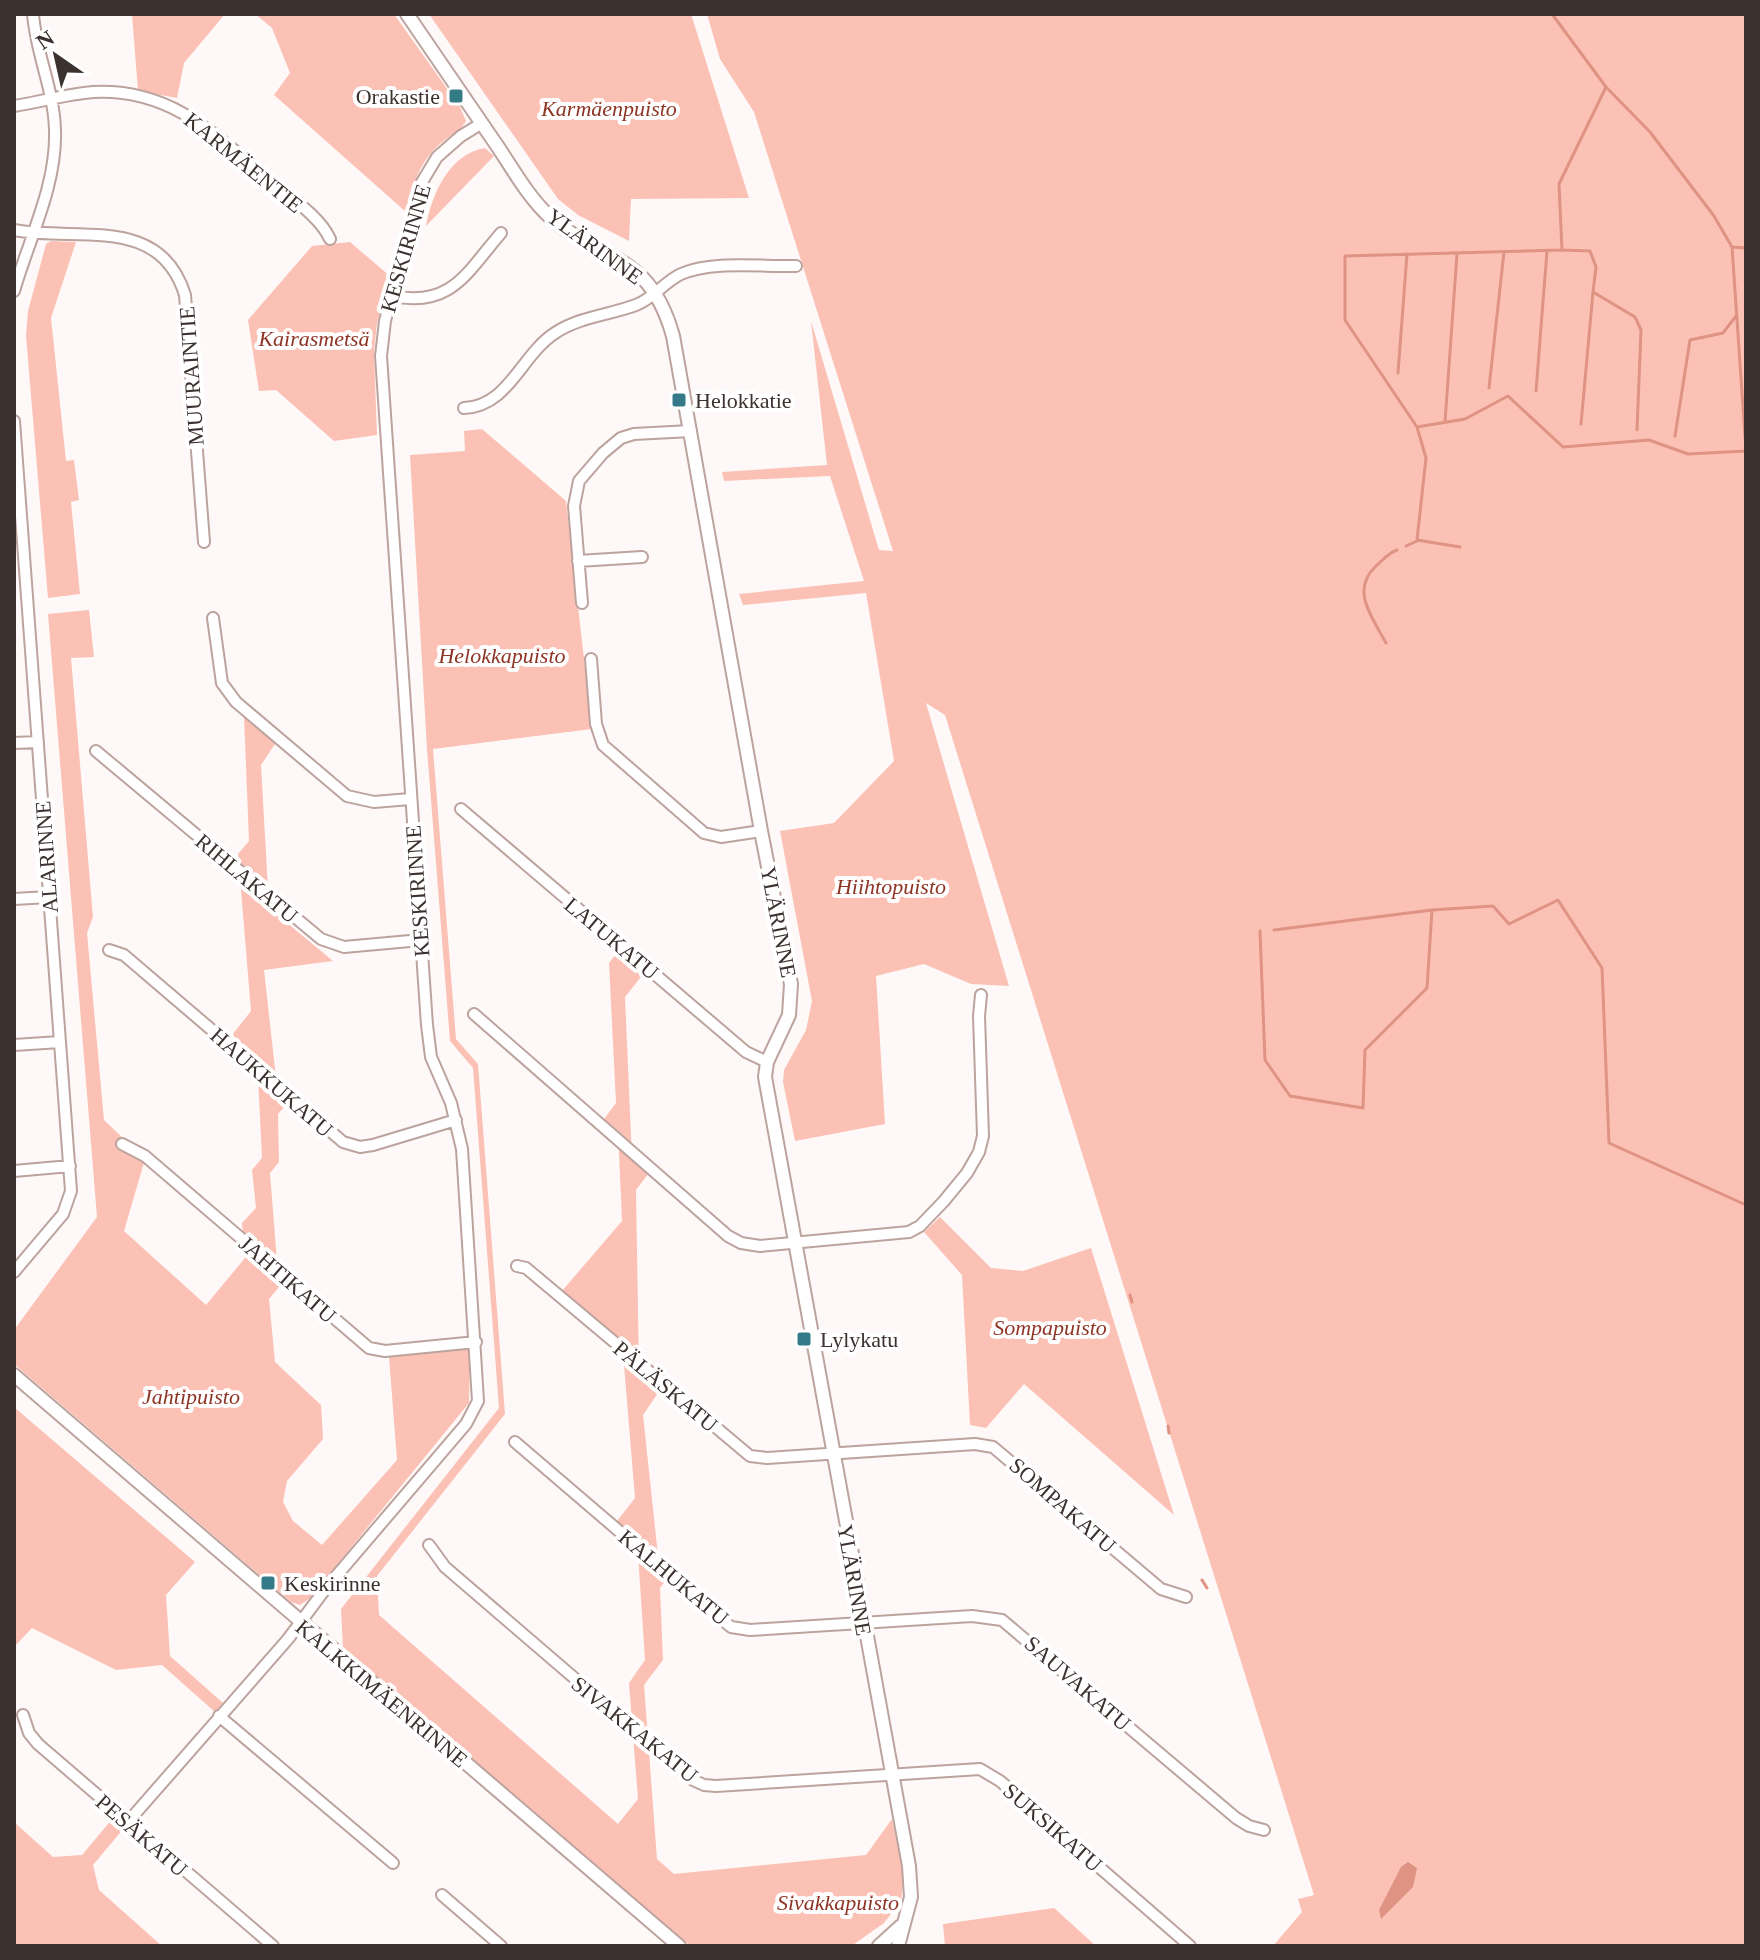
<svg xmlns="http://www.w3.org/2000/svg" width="1760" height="1960" font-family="'Times New Roman',serif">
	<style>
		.green { fill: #fcc1b5 }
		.water { fill: #de9383 }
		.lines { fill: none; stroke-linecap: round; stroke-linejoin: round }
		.stream { stroke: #de9383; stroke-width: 3 }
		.minor-casing { stroke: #bca39e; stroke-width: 14 }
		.tertiary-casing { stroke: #bca39e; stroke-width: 16 }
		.minor { stroke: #fff; stroke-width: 10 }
		.tertiary { stroke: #fff; stroke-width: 12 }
		.poi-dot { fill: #357a88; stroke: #fff; stroke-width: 3 }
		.labels { text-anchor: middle; stroke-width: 8; stroke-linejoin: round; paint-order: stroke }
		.poi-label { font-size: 22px; fill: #3b312f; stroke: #fff; text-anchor: start }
		.park-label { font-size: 22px; font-style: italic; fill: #8d3424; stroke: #fff }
		.street-label { font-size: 22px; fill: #3b312f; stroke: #fff }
	</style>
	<rect width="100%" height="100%" fill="#fef9f8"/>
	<path class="green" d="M132,14H225L184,63L177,98L138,91Z
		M255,14H394L460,107L466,121C460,132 450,135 441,143C419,162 413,185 406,212L274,95L290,73L272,28Z
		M429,14H691L749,198L631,199L629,241L578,215L558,199Z
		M707,14H1746V1946H1273L1302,1912L1298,1899L1314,1895L945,715L926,703L1009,986L971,984L924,964L876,976L885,1124L795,1141L783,1082L784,1070L806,1030L812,1001L780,831L834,823L894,761L866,593L743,605L739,594L864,581L830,476L724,481L722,472L827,465L811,321L879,550L893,551L754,112L720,59Z
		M485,148L494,156L426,226C432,194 449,154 485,148Z
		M51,241L76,242L51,318L66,461L74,460L79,500L71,502L80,594L48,598L26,336L28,311L46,244Z
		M350,242L391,277L377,323L374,351L377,435L334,441L276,390L259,391L248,320L312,246Z
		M482,429L566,501L592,729L433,749L456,1039L478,1064L505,1414L377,1576L379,1615L618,1824L638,1799L629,1683L645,1660L637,1539L617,1521L635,1498L622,1341L562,1291L622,1221L618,1131L604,1119L616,1103L609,963L619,950L644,973L625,997L632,1159L648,1174L636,1190L639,1371L660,1390L643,1415L660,1574L666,1580L660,1588L663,1660L644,1685L657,1859L674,1874L866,1855L892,1819L904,1878L901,1901L884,1923L853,1945L693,1946L686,1943L343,1648L341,1609L499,1408L473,1068L450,1041L427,749L410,455L465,451L464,431Z
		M89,610L94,657L71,658L93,917L87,933L104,1120L145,1159L124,1231L206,1305L245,1258L242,1223L256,1208L252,1170L262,1158L257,1057L232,1035L251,1011L238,854L249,841L244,716L275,744L261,765L269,908L333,961L264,970L278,1096L287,1104L278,1114L279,1162L270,1173L279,1287L269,1299L275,1362L321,1405L323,1439L287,1481L283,1502L293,1521L322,1545L397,1460L389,1357L470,1346L469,1403L309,1599L300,1605L291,1602L14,1364V1330L97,1217L48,614Z
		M940,1217L991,1268L1023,1271L1091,1248L1174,1515L1024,1384L986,1428L970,1425L962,1275L924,1232Z
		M14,1407L195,1562L166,1595L170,1656L223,1703L215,1712L162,1665L116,1670L32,1628L14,1647Z
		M113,1818L124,1828L93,1865L99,1890L162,1946H14V1822L53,1857L82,1855Z
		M1054,1908L1096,1946H945L943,1924Z"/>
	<path class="water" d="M1408,1862L1417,1868L1413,1887L1381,1919L1379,1910L1401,1867Z"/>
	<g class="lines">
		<path class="stream" d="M1732,247L1746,248
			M1562,250L1590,251L1596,267L1593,292L1635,317L1641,330L1637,430
			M1398,373L1407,254
			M1489,388L1504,252
			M1536,391L1547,251
			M1445,422L1457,254
			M1581,424L1593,292
			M1417,427L1465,419L1508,396L1563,447L1649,440L1688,454L1746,451L1732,247L1714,216L1650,132L1606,87L1552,14
			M1675,436L1690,340L1723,333L1736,316
			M1406,546L1417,541
			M1460,547L1417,540L1426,458L1417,427L1345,320V256L1562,250L1559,184L1606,87
			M1386,643C1372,617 1350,590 1376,566C1383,560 1388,553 1397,550
			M1274,930L1432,910L1493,906L1509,924L1558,900L1602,968L1609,1143L1746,1205
			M1260,931L1265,1060L1290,1096L1363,1108L1365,1050L1427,988L1432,910
			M1130,1295L1132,1302
			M1168,1426L1169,1433
			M1202,1580L1207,1588"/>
		<defs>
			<path id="minor" d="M14,106C40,102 67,94 93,92C170,88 215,134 269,180C289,197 319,215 330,239
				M14,230C78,242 160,214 185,295L204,542
				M14,291C29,239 57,185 55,130C54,90 36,54 33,14
				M392,296C452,308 467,272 501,233
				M464,408C509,406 521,355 555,333C579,317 609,315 636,305C653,299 664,282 681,274C712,260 762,267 796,266
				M14,421L71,1191L63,1214L14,1272
				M578,561L642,557
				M582,603L574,506L579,481L603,453L621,438L634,434L691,431
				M213,618L222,683L236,702L347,796L374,802L410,799
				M591,659L596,724L603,745L704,833L721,837L761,831
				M14,743L38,742
				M96,751L321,939L344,947L421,940
				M461,809L746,1052L767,1062
				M14,899L49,897
				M109,950L124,955L343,1142L360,1147L373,1145L456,1120
				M474,1014L728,1236L741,1243L760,1246L909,1232L920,1226L944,1201L967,1173L979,1152L983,1136L979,1016L981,995
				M14,1045L60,1042
				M122,1144L145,1156L369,1348L385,1351L476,1342
				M14,1171L70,1166
				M517,1266L526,1268L750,1456L767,1458L975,1444L993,1447L1161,1589L1186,1597
				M515,1442L731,1627L750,1630L972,1616L1002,1620L1236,1818L1249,1826L1264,1830
				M429,1545L445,1567L693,1780L704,1785L716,1786L980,1769L1000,1781L1190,1946
				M23,1715L29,1733L38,1744L273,1946
				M219,1716L393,1863
				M127,1823L288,1639L326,1588L466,1424L478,1401L462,1149L451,1103L431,1057L427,1025L381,356L385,321L422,182L437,157L461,136L482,123
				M442,1895L501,1946"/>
			<path id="tertiary" d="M407,14C438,59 469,105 500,150C515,173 530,199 551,218C605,265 649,251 673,336L761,831L791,984L789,1015L767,1062L765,1077L909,1866L911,1897L898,1946
				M14,1375L679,1946
				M879,1946L901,1926"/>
		</defs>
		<use href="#minor" class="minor-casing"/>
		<use href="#tertiary" class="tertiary-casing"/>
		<use href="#minor" class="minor"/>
		<use href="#tertiary" class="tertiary"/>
	</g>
	<g class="poi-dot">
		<rect x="448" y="88" width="16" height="16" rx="4"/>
		<rect x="671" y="392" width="16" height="16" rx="4"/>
		<rect x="796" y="1331" width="16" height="16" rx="4"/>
		<rect x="260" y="1575" width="16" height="16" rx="4"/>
	</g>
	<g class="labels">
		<g class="poi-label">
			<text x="440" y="104" text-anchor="end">Orakastie</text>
			<text x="695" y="408">Helokkatie</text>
			<text x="820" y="1347">Lylykatu</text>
			<text x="284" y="1591">Keskirinne</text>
		</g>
		<g class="park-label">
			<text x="609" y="116">Karmäenpuisto</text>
			<text x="314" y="346">Kairasmetsä</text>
			<text x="502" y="663">Helokkapuisto</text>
			<text x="891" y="894">Hiihtopuisto</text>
			<text x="1050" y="1335">Sompapuisto</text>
			<text x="191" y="1404">Jahtipuisto</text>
			<text x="838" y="1910">Sivakkapuisto</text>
		</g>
		<g class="street-label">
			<text transform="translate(244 162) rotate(39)" y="8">KARMÄENTIE</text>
			<text transform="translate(595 246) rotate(36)" y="8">YLÄRINNE</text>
			<text transform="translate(405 248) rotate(-74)" y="8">KESKIRINNE</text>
			<text transform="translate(191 376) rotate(-94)" y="8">MUURAINTIE</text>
			<text transform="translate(46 857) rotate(-94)" y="8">ALARINNE</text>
			<text transform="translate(247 878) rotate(40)" y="8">RIHLAKATU</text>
			<text transform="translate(417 891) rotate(-94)" y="8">KESKIRINNE</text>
			<text transform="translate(779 922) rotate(79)" y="8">YLÄRINNE</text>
			<text transform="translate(612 938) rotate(40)" y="8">LATUKATU</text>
			<text transform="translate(272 1082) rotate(41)" y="8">HAUKKUKATU</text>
			<text transform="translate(288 1279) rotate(41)" y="8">JAHTIKATU</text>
			<text transform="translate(666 1386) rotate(40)" y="8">PÄLÄSKATU</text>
			<text transform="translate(1063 1505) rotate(41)" y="8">SOMPAKATU</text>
			<text transform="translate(674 1577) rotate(40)" y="8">KALHUKATU</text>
			<text transform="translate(855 1580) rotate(80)" y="8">YLÄRINNE</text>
			<text transform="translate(1078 1683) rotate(41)" y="8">SAUVAKATU</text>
			<text transform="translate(382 1693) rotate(40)" y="8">KALKKIMÄENRINNE</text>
			<text transform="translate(635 1729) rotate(39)" y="8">SIVAKKAKATU</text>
			<text transform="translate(1053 1827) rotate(41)" y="8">SUKSIKATU</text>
			<text transform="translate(142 1835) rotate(41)" y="8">PESÄKATU</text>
		</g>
	</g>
	<rect width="1760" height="1960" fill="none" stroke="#3b312f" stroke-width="32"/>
	<g transform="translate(56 56) rotate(326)" stroke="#ffffff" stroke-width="6" paint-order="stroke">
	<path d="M0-6L14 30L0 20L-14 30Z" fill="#3b312f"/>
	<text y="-12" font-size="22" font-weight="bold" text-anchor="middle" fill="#3b312f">N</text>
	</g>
</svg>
